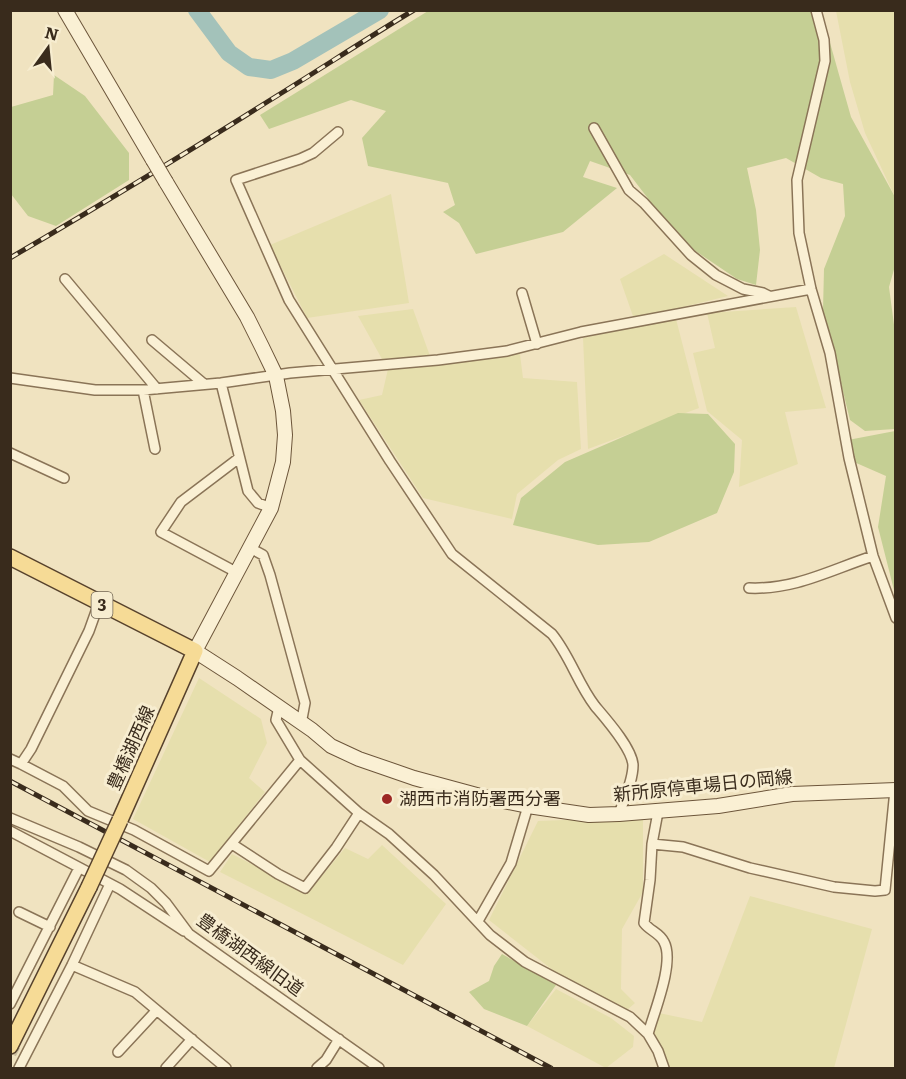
<svg xmlns="http://www.w3.org/2000/svg" width="906" height="1079" font-family="Literata,'Noto Sans JP',serif">
	<style>
		.farmland { fill: #e6dfad }
		.green { fill: #c5cf94 }
		.lines { fill: none; stroke-linecap: round; stroke-linejoin: round }
		.river { stroke: #a3c2ba; stroke-width: 18 }
		.street-tunnel { stroke: #cbbe9f; stroke-width: 9; stroke-dasharray: 9 4.5; stroke-linecap: butt }
		.street-casing { stroke: #8a7457; stroke-width: 12 }
		.secondary-casing { stroke: #6c553a; stroke-width: 16 }
		.primary-casing { stroke: #57422c; stroke-width: 18 }
		.street { stroke: #faf0d4; stroke-width: 9 }
		.secondary { stroke: #faf0d4; stroke-width: 14 }
		.primary { stroke: #f6db96; stroke-width: 15 }
		.rail-casing { stroke: #392b1c; stroke-width: 5 }
		.rail { stroke: #f7edd0; stroke-width: 3; stroke-dasharray: 9; stroke-linecap: butt }
		.secondary-bridge-casing { stroke: #6c553a; stroke-width: 16; stroke-linecap: butt }
		.primary-bridge-casing { stroke: #57422c; stroke-width: 18; stroke-linecap: butt }
		.secondary-bridge { stroke: #faf0d4; stroke-width: 14 }
		.primary-bridge { stroke: #f6db96; stroke-width: 15 }
		.poi-dot { fill: #9c2824; stroke: #f7edd0; stroke-width: 2 }
		.labels { text-anchor: middle; stroke-width: 6; stroke-linejoin: round; paint-order: stroke }
		.shield { fill: #f7edd0; stroke: #726552; stroke-width: 1.5 }
		.shield-label { font-size: 16px; font-weight: bold; fill: #392b1c }
		.street-label { font-size: 18px; fill: #392b1c; stroke: #f7edd0 }
		.poi-label { font-size: 18px; fill: #392b1c; stroke: #f7edd0; text-anchor: start }
	</style>
	<rect width="100%" height="100%" fill="#f0e3c0"/>
	<path class="farmland" d="M836,11H895V197L865,133L850,82Z
		M391,194L409,303L307,318L270,245Z
		M664,254L728,296L634,319L620,279Z
		M796,307L826,408L785,412L798,464L739,487L742,440L707,411L693,353L715,348L707,313Z
		M413,309L430,356L382,359L358,316Z
		M676,319L699,408L588,449L583,338Z
		M520,354L523,378L577,382L581,449L558,460L517,494L512,519L423,498L359,400L382,395L388,369Z
		M199,678L261,719L267,743L249,778L265,792L210,862L133,819Z
		M643,817V892L622,929L621,989L635,1003L627,1010L554,971L489,920L538,821Z
		M382,845L446,904L403,965L220,872L232,854L308,893L345,848L368,859Z
		M750,896L872,929L834,1068H663L648,1034L654,1012L702,1022Z
		M556,989L611,1018L634,1036L633,1047L606,1068L527,1026Z"/>
	<path class="green" d="M428,11H821L851,117L895,197V266L889,287L896,340L895,429L865,431L850,420L823,310L824,269L845,216L843,184L821,178L786,158L747,168L756,210L760,250L756,285L737,279L694,250L653,205L630,175L590,161L583,177L617,188L563,232L476,254L459,223L443,212L455,205L448,183L368,166L362,138L386,111L351,100L269,129L260,115Z
		M54,75L85,96L129,153V180L56,226L28,216L11,194V107L53,95Z
		M678,413L708,414L735,444L734,472L717,513L649,542L598,545L513,525L521,498L565,462Z
		M895,431V594L878,527L886,476L854,462L848,440Z
		M502,954L556,985L527,1026L484,1009L469,992L489,981L494,966Z"/>
	<g class="lines">
		<path class="river" d="M197,10L229,53L249,67L271,70L293,61L380,10"/>
		<path class="street-tunnel" d="M10,1048L25,1056"/>
		<defs>
			<path id="street" d="M816,10L824,40L825,61L797,180L799,233L811,289L830,353L849,458L873,556L896,618
				M594,128L629,190L644,203L691,255L716,275L743,289L763,293L769,296
				M338,132L313,153L300,159L236,180L289,300L390,461L452,554L552,634C570,656 578,684 595,706C606,719 632,748 633,765C633,781 624,799 619,814
				M65,279L157,389
				M522,293L537,344
				M152,340L204,384
				M10,378L95,390H143L221,383L290,373L438,360L507,351L581,332L811,289
				M221,383L248,491L258,503L271,508
				M143,390L155,449
				M10,453L64,478
				M250,548L263,555L270,575L305,703L301,724
				M236,572L161,532L181,502L239,458
				M749,588C795,590 830,570 873,556
				M279,707L276,720L300,760L359,813L389,834L434,875L490,935L525,962L630,1017L648,1034L658,1051L664,1068
				M10,759L21,764L31,749L89,631L99,603
				M21,764L63,786L88,811L134,830L209,871L300,760
				M10,818L79,847L126,870L151,888L166,903L189,934L379,1068
				M10,831L120,889L184,931
				M232,844L278,874L305,888L336,848L359,813
				M652,844L683,847L750,868L834,887L875,891L885,890L895,790
				M19,912L50,927
				M478,921L511,863L528,806
				M72,965L135,992L226,1068
				M10,1004L79,868
				M648,1034C654,1012 675,962 664,942C660,933 650,931 644,923L650,880L652,844L658,812
				M118,1052L156,1011
				M19,1068L72,965L110,884
				M166,1068L192,1039
				M317,1068L326,1060L339,1039"/>
			<path id="secondary" d="M65,10L153,160
				M166,182L247,317L262,347L276,376L283,411L285,435L283,462L271,508L195,651L237,678L312,730L331,746L359,759L414,778L484,797L528,806L589,815L619,814L718,806L792,794L896,790"/>
			<path id="primary" d="M10,557L195,651L120,820
				M10,1046L89,887"/>
		</defs>
		<use href="#street" class="street-casing"/>
		<use href="#secondary" class="secondary-casing"/>
		<use href="#primary" class="primary-casing"/>
		<use href="#street" class="street"/>
		<use href="#secondary" class="secondary"/>
		<use href="#primary" class="primary"/>
		<defs>
			<path id="rail" d="M10,258C97,207 183,155 267,102C316,72 364,40 414,10
				M10,781L551,1068"/>
		</defs>
		<use href="#rail" class="rail-casing"/>
		<use href="#rail" class="rail"/>
		<defs>
			<path id="secondary-bridge" d="M153,160L166,182"/>
			<path id="primary-bridge" d="M89,887L120,820"/>
		</defs>
		<use href="#secondary-bridge" class="secondary-bridge-casing"/>
		<use href="#primary-bridge" class="primary-bridge-casing"/>
		<use href="#secondary-bridge" class="secondary-bridge"/>
		<use href="#primary-bridge" class="primary-bridge"/>
	</g>
	<circle class="poi-dot" cx="387" cy="799" r="6"/>
	<g class="labels">
		<rect class="shield" x="91.5" y="592" width="21" height="26" rx="4.5"/>
		<g class="shield-label">
			<text x="102" y="611">3</text>
		</g>
		<g class="street-label">
			<text transform="translate(131 748) rotate(-66)" y="6">豊橋湖西線</text>
			<text transform="translate(703 786) rotate(-6)" y="6">新所原停車場日の岡線</text>
			<text transform="translate(250 955) rotate(36)" y="6">豊橋湖西線旧道</text>
		</g>
		<g class="poi-label">
			<text x="399" y="805">湖西市消防署西分署</text>
		</g>
	</g>
	<rect width="906" height="1079" fill="none" stroke="#392b1c" stroke-width="24"/>
	<g transform="translate(48 48) rotate(15)" stroke="#f7edd0" stroke-width="4.5" paint-order="stroke">
	<path d="M0-4.5L10 22L0 15L-10 22Z" fill="#392b1c"/>
	<text y="-9" font-size="16" font-weight="bold" text-anchor="middle" fill="#392b1c">N</text>
	</g>
</svg>
